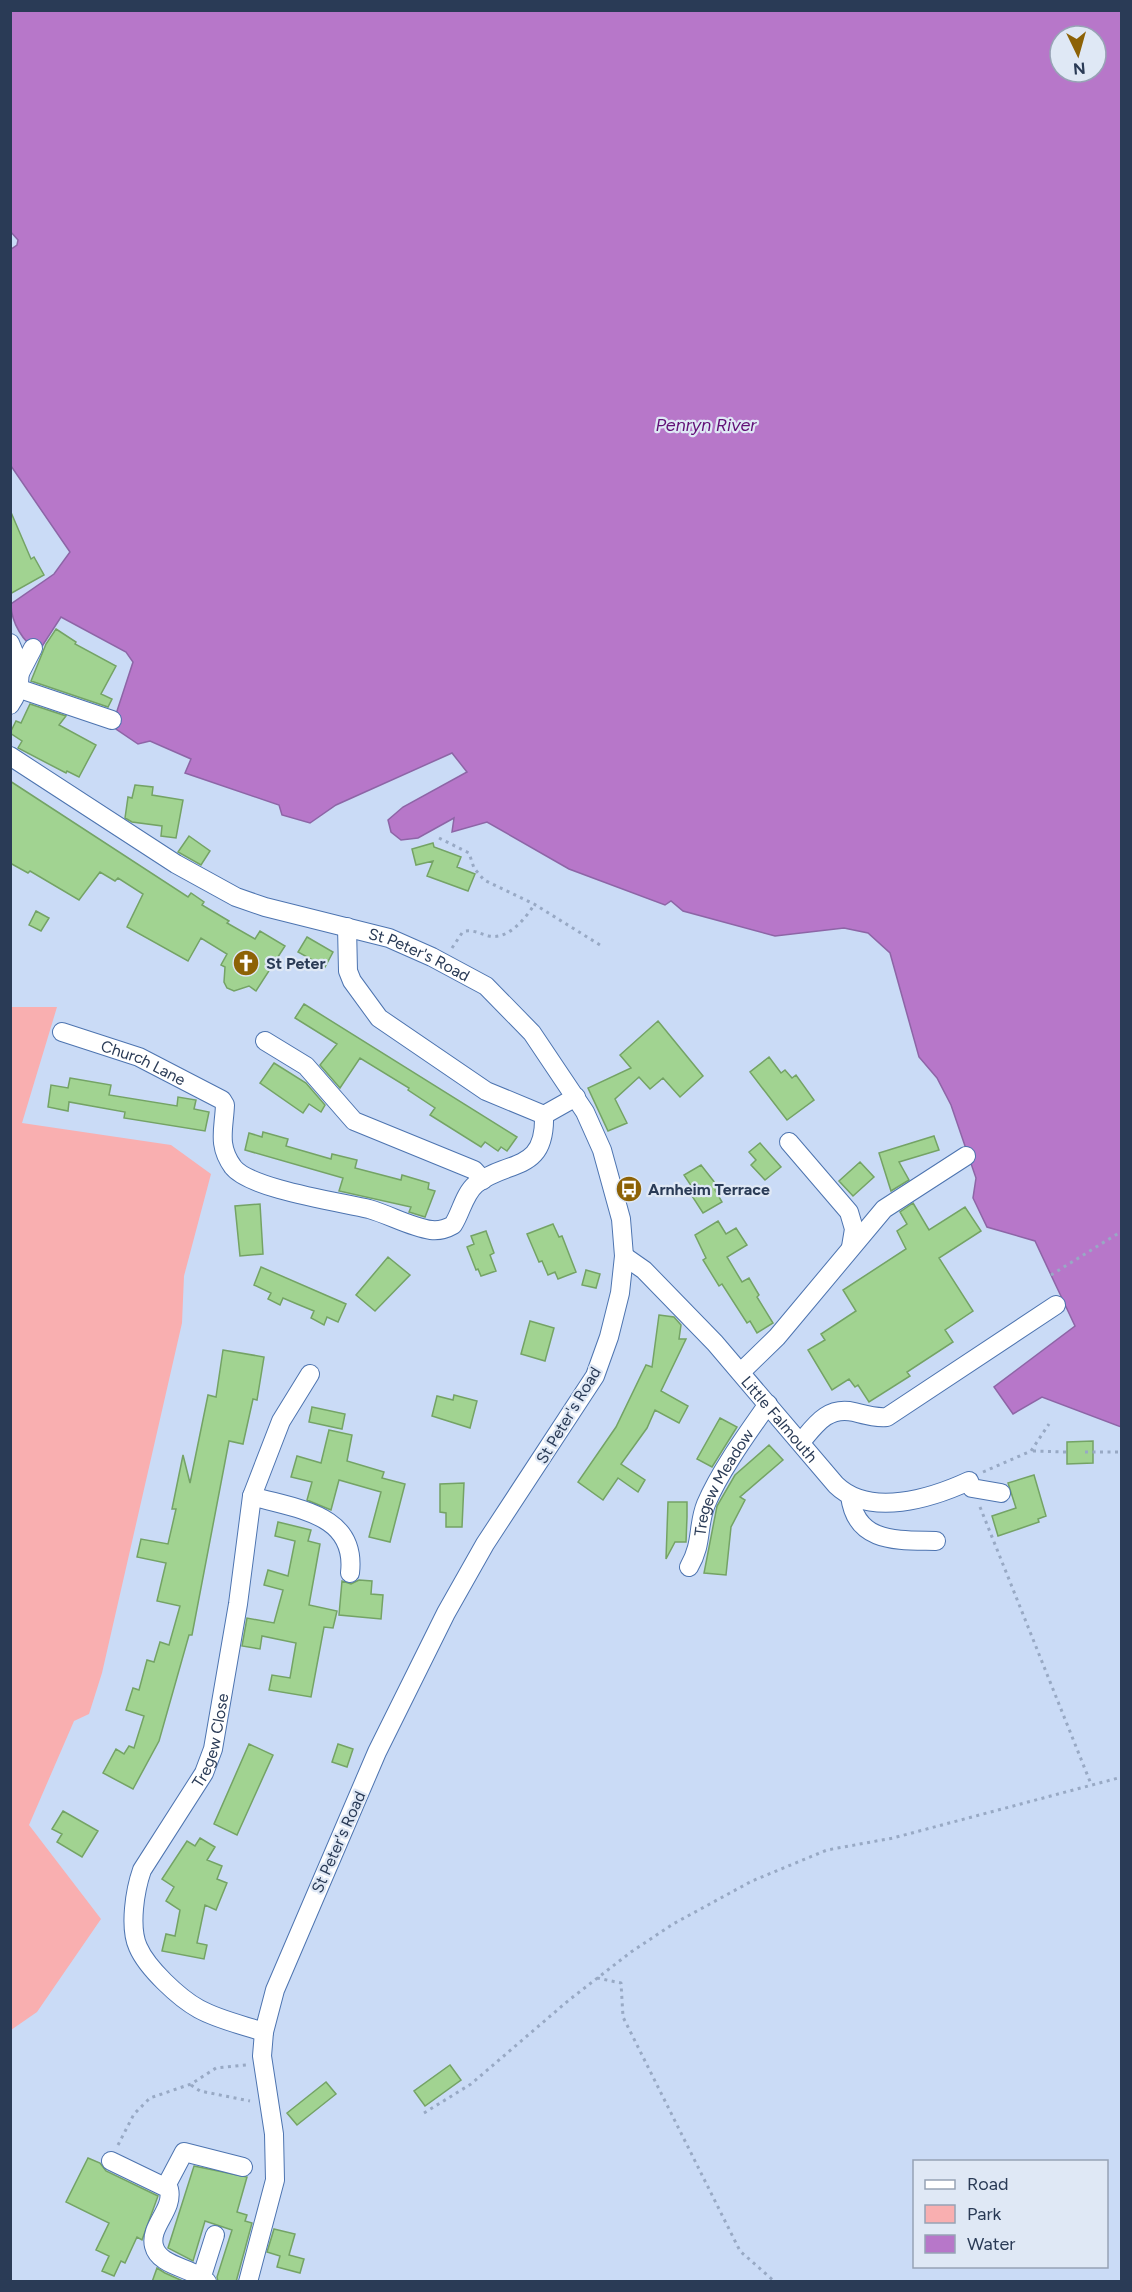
<svg xmlns="http://www.w3.org/2000/svg" width="1132" height="2292" font-family="Figtree,sans-serif">
	<style>
		.green { fill: #f9afb0 }
		.water { fill: #b777c9; stroke: #8d65a6; stroke-width: 1.5; fill-rule: evenodd }
		.building { fill: #a1d391; stroke: #74a365; stroke-width: 1.5 }
		.lines { fill: none; stroke-linecap: round; stroke-linejoin: round }
		.minor-casing { stroke: #4d74b0; stroke-width: 20 }
		.path { stroke: #98a9c4; stroke-width: 3; stroke-dasharray: 3 4.5; stroke-linecap: butt }
		.minor { stroke: #fff; stroke-width: 18 }
		.labels { text-anchor: middle; stroke-width: 4.5; stroke-linejoin: round; paint-order: stroke }
		.street-label { font-size: 16px; fill: #2a3b56; stroke: #dfe8f5 }
		.poi-label { font-size: 16px; font-weight: bold; fill: #2a3b56; stroke: #dfe8f5; text-anchor: start }
		.water-label { font-size: 18px; font-style: italic; fill: #620f76; stroke: #dfe8f5 }
	</style>
	<rect width="100%" height="100%" fill="#cadbf6"/>
	<path class="green" d="M11,1007H57L22,1123L171,1145L211,1174L184,1276L182,1323L102,1673L89,1714L74,1721L29,1825L101,1919L37,2012L11,2030Z"/>
	<path class="water" d="M11,11H1121V1427L1042,1397L1013,1414L994,1387L1075,1326L1035,1241L987,1227L973,1198L976,1178L951,1105L937,1078L919,1057L890,953L868,933L844,928L775,936L683,911L671,901L665,905L569,869L487,822L452,832L454,818L418,838L401,840L391,832L388,820L403,807L467,772L452,753L336,805L310,823L282,815L279,805L185,773L191,759L150,741L138,744L116,729V714L133,662L126,652L61,617L39,651C23,643 11,622 11,604L54,574L70,552L11,466L10,250L17,245L18,240L10,231ZM1060,36H1096V72H1060Z"/>
	<path class="building" d="M10,510L31,559L34,557L44,575L10,594Z
		M56,629L76,642L75,644L116,666L101,694L112,699L108,707L31,681L46,644Z
		M30,704L66,716L59,725L96,745L79,777L67,771L66,773L18,748L22,741L10,733L16,721L21,723Z
		M10,781L188,897L191,893L204,902L202,905L229,921L227,923L255,939L260,931L285,946L256,991L249,986L234,991L227,988L224,982L225,967L221,965L227,954L201,938L188,961L127,927L143,894L118,878L115,881L100,872L79,900L30,871L28,873L10,863Z
		M135,785L153,787L152,795L183,800L176,838L161,836L162,826L132,822L125,818L128,797L132,798Z
		M189,836L210,851L201,865L178,852Z
		M433,843L434,847L461,857L457,867L475,874L468,891L427,876L433,861L416,865L412,849Z
		M36,911L49,918L41,931L29,925Z
		M307,937L333,952L325,967L298,952Z
		M304,1004L517,1137L507,1151L501,1147L498,1151L485,1142L481,1147L430,1115L435,1108L408,1090L409,1088L360,1058L340,1088L320,1065L337,1044L295,1018Z
		M658,1021L703,1076L680,1097L663,1078L650,1089L639,1077L615,1099L627,1123L608,1131L588,1088L631,1068L620,1055Z
		M769,1057L781,1073L785,1070L792,1078L796,1075L814,1100L787,1120L750,1072Z
		M274,1063L306,1083L325,1105L321,1112L309,1104L303,1113L260,1083Z
		M70,1078L111,1085L109,1095L177,1106L178,1097L196,1100L194,1109L209,1112L205,1131L124,1118L125,1112L69,1102L68,1111L48,1107L51,1085L68,1088Z
		M263,1132L288,1139L286,1146L331,1159L332,1154L357,1160L355,1168L401,1180L402,1175L429,1183L428,1189L435,1191L425,1217L409,1212L411,1207L339,1191L343,1178L245,1150L249,1133L262,1137Z
		M934,1136L939,1150L899,1162L909,1180L891,1191L879,1153Z
		M760,1143L781,1167L765,1180L751,1165L756,1160L749,1152Z
		M860,1162L874,1177L853,1196L839,1181Z
		M701,1165L719,1188L715,1190L722,1202L703,1213L692,1196L696,1193L684,1175Z
		M913,1203L929,1230L965,1207L981,1231L939,1258L973,1311L945,1330L953,1342L907,1372L910,1376L869,1402L858,1385L855,1387L849,1379L832,1390L808,1350L825,1340L821,1334L856,1311L843,1290L906,1249L897,1231L907,1224L900,1212Z
		M260,1204L263,1254L240,1256L235,1206Z
		M718,1221L726,1234L736,1228L747,1245L727,1257L742,1282L749,1278L759,1295L757,1297L773,1323L757,1333L750,1321L747,1323L722,1284L719,1286L703,1260L706,1258L695,1235Z
		M553,1224L559,1237L562,1236L576,1272L558,1279L555,1272L548,1275L542,1261L539,1262L527,1234Z
		M486,1231L494,1253L490,1255L496,1271L481,1276L478,1269L476,1270L467,1247L474,1244L471,1236Z
		M388,1257L410,1275L375,1311L356,1295Z
		M261,1267L346,1304L338,1322L327,1317L324,1325L311,1318L314,1311L297,1304L283,1298L280,1305L268,1299L271,1293L254,1285Z
		M586,1270L600,1274L596,1288L582,1285Z
		M659,1315L674,1317L681,1325L679,1339H686L661,1391L688,1406L679,1423L655,1410L647,1428L621,1464L645,1480L638,1492L618,1478L603,1500L578,1482L616,1427L646,1365L652,1367Z
		M530,1321L554,1328L545,1361L521,1354Z
		M223,1350L264,1357L257,1400L253,1399L243,1444L229,1441L192,1635H189L159,1741L133,1789L103,1773L116,1749L124,1754L129,1746L134,1748L144,1716L126,1710L133,1688L139,1690L147,1660L154,1662L160,1642L169,1645L180,1606L157,1601L166,1563L137,1557L141,1539L168,1544L176,1509H172L183,1455L190,1483L208,1395L216,1397Z
		M454,1395L477,1401L470,1428L432,1416L437,1396L453,1400Z
		M312,1407L345,1414L342,1429L309,1422Z
		M720,1418L737,1427L712,1467L697,1459Z
		M329,1430L352,1435L347,1461L384,1472L382,1478L405,1484L390,1542L369,1537L381,1492L339,1480L331,1510L307,1500L312,1482L291,1477L297,1456L321,1463Z
		M1093,1441V1463L1067,1464V1442Z
		M769,1445L783,1460L740,1497L745,1500L731,1527L726,1575L704,1573L717,1506L735,1475Z
		M1034,1475L1046,1516L1038,1519L1039,1522L998,1536L992,1516L1016,1508L1008,1483Z
		M464,1483L462,1527H446V1513L440,1512V1484Z
		M668,1502H687V1517L686,1542H675L666,1559Z
		M278,1522L311,1530L308,1541L320,1544L309,1605L337,1611L333,1628L324,1627L311,1697L269,1690L272,1675L290,1678L296,1643L262,1636L260,1649L242,1646L247,1618L274,1623L283,1590L264,1585L268,1570L288,1576L295,1541L275,1536Z
		M359,1580L372,1581L371,1594L383,1595L381,1619L339,1615L342,1581L351,1584Z
		M249,1744L273,1755L237,1835L214,1824Z
		M338,1744L353,1749L347,1767L332,1762Z
		M63,1811L98,1831L82,1857L57,1842L62,1834L52,1829Z
		M200,1838L215,1847L207,1860L222,1866L217,1879L227,1883L216,1910L205,1905L197,1943L207,1945L204,1959L162,1951L166,1934L175,1936L180,1910L166,1901L174,1887L162,1879L187,1841L195,1846Z
		M450,2065L461,2080L425,2106L414,2091Z
		M326,2082L336,2094L297,2125L287,2113Z
		M88,2158L100,2163L106,2171L158,2196L142,2240L137,2237L125,2263L121,2261L114,2276L102,2271L109,2256L96,2250L109,2223L66,2202Z
		M194,2166L247,2177L237,2212L247,2215L245,2221L252,2223L236,2282H218L217,2277L232,2230L205,2221L193,2261L168,2248Z
		M274,2229L295,2234L289,2255L304,2259L300,2273L277,2267L280,2256L267,2252Z
		M157,2268L165,2273L185,2282H152Z"/>
	<g class="lines">
		<defs>
			<g id="minor">
				<path d="M10,643C20,665 25,684 10,705"/>
				<path d="M20,673L33,648"/>
				<path d="M20,689L112,720"/>
				<path id="s1" d="M10,756L176,864L236,897L265,907L389,938L432,957L486,986L532,1033L585,1112L602,1150L621,1219L624,1256L620,1293L609,1337L595,1376L485,1544L446,1613L377,1752L275,1990L264,2032L262,2056L274,2134L275,2180L248,2282"/>
				<path d="M347,927L348,971L352,981L379,1018L486,1091L544,1115L576,1097"/>
				<path id="s2" d="M62,1032L139,1057L222,1100L225,1105C224,1129 217,1145 233,1167C250,1189 340,1202 369,1209C390,1215 410,1227 431,1230C439,1231 446,1229 453,1225C461,1213 464,1194 476,1184C507,1159 546,1174 544,1115"/>
				<path d="M265,1041L306,1066L354,1121L474,1170L483,1180"/>
				<path d="M789,1142L849,1212L854,1229L851,1247"/>
				<path id="s3" d="M624,1256L644,1270L715,1343L836,1485C870,1518 932,1498 969,1481L972,1488L1001,1493"/>
				<path d="M741,1372L777,1337L884,1209L966,1156"/>
				<path d="M801,1442C816,1424 828,1406 854,1412C866,1415 875,1418 887,1417L1056,1305"/>
				<path d="M252,1496C295,1509 357,1513 350,1573"/>
				<path d="M850,1496C856,1544 898,1540 936,1541"/>
				<path id="s4" d="M689,1567C703,1543 697,1526 706,1504C720,1471 747,1434 768,1404"/>
				<path id="s5" d="M264,2032C243,2025 219,2020 199,2009C179,1998 147,1968 138,1947C129,1927 135,1890 142,1870L204,1773L213,1749L238,1604L252,1496L281,1421L310,1374"/>
				<path d="M111,2161L169,2189C174,2210 149,2226 154,2246C159,2267 193,2267 207,2282"/>
				<path d="M166,2186L184,2152L243,2167"/>
				<path d="M202,2276L215,2235"/>
			</g>
		</defs>
		<use href="#minor" class="minor-casing"/>
		<path class="path" d="M439,838L469,853L474,868L484,880L534,904L600,945
			M452,948L462,933L466,931C474,930 481,934 489,936C508,940 525,919 534,905
			M1051,1275L1122,1231
			M1033,1451L1067,1452
			M1085,1452H1122
			M983,1472L1031,1451L1049,1424
			M980,1507L1091,1784
			M597,1978L621,1983L623,2017L740,2251L775,2282
			M191,2085L200,2091L250,2101
			M424,2113L471,2084L569,2000L631,1952L673,1924L752,1881L827,1850L893,1838L1122,1777
			M118,2145L134,2114L150,2098L191,2084L216,2068L246,2065"/>
		<use href="#minor" class="minor"/>
	</g>
	<defs>
		<symbol id="church-disc" viewBox="-11 -11 22 22"><circle r="9.5" fill="#8d6206" stroke="#dfe8f5"/><path d="M-1.2-6h2.4v3.5h3.3v2.4h-3.3V6h-2.4V-.1h-3.3v-2.4h3.3Z" fill="#fff"/></symbol>
		<symbol id="bus-disc" viewBox="-11 -11 22 22"><circle r="9.5" fill="#8d6206" stroke="#dfe8f5"/><path d="M-5-6H5V4H4V6H2V4H-2V6H-4V4H-5ZM-3.5-4V0h7V-4ZM-3.5 1.2v1.5H-2V1.2ZM2 1.2v1.5H3.5V1.2Z" fill="#fff"/></symbol>
	</defs>
	<g fill-rule="evenodd">
		<use href="#church-disc" x="231" y="948" width="30" height="30"/>
		<use href="#bus-disc" x="614" y="1174" width="30" height="30"/>
	</g>
	<g class="labels">
		<g class="street-label">
			<text dy="6" stroke="none"><textPath href="#s1" startOffset="459">St Peter's Road</textPath></text>
			<text dy="6" stroke="none"><textPath href="#s2" startOffset="87">Church Lane</textPath></text>
			<text transform="translate(568 1415) rotate(-59)" y="6">St Peter's Road</text>
			<text dy="6" stroke="none"><textPath href="#s3" startOffset="226">Little Falmouth</textPath></text>
			<text dy="6" stroke="none"><textPath href="#s4" startOffset="92">Tregew Meadow</textPath></text>
			<text dy="6" stroke="none"><textPath href="#s5" startOffset="384">Tregew Close</textPath></text>
			<text transform="translate(338 1842) rotate(-66)" y="6">St Peter's Road</text>
		</g>
		<g class="poi-label">
			<text x="266" y="969">St Peter</text>
			<text x="648" y="1195">Arnheim Terrace</text>
		</g>
		<g class="water-label">
			<text x="706" y="431">Penryn River</text>
		</g>
	</g>
	<rect width="1132" height="2292" fill="none" stroke="#2a3b56" stroke-width="24"/>
	<rect x="913" y="2160" width="195" height="108" fill="#dfe8f5" stroke="#97a3b5" stroke-width="1.5"/>
	<rect x="925" y="2180" width="30" height="9" fill="#ffffff" stroke="#97a3b5" stroke-width="1.5"/>
	<text x="967" y="2190" font-size="18" fill="#2a3b56">Road</text>
	<rect x="925" y="2205" width="30" height="18" fill="#f9afb0" stroke="#97a3b5" stroke-width="1.5"/>
	<text x="967" y="2220" font-size="18" fill="#2a3b56">Park</text>
	<rect x="925" y="2235" width="30" height="18" fill="#b777c9" stroke="#97a3b5" stroke-width="1.5"/>
	<text x="967" y="2250" font-size="18" fill="#2a3b56">Water</text>
	<g transform="translate(1078 54) rotate(175)"><circle r="28" fill="#dfe8f5" stroke="#97a3b5" stroke-width="1.5"/>
	<path d="M0-4.5L10 22L0 15L-10 22Z" fill="#8d6206"/>
	<text y="-9" font-size="16" font-weight="bold" text-anchor="middle" fill="#2a3b56">N</text>
	</g>
</svg>
